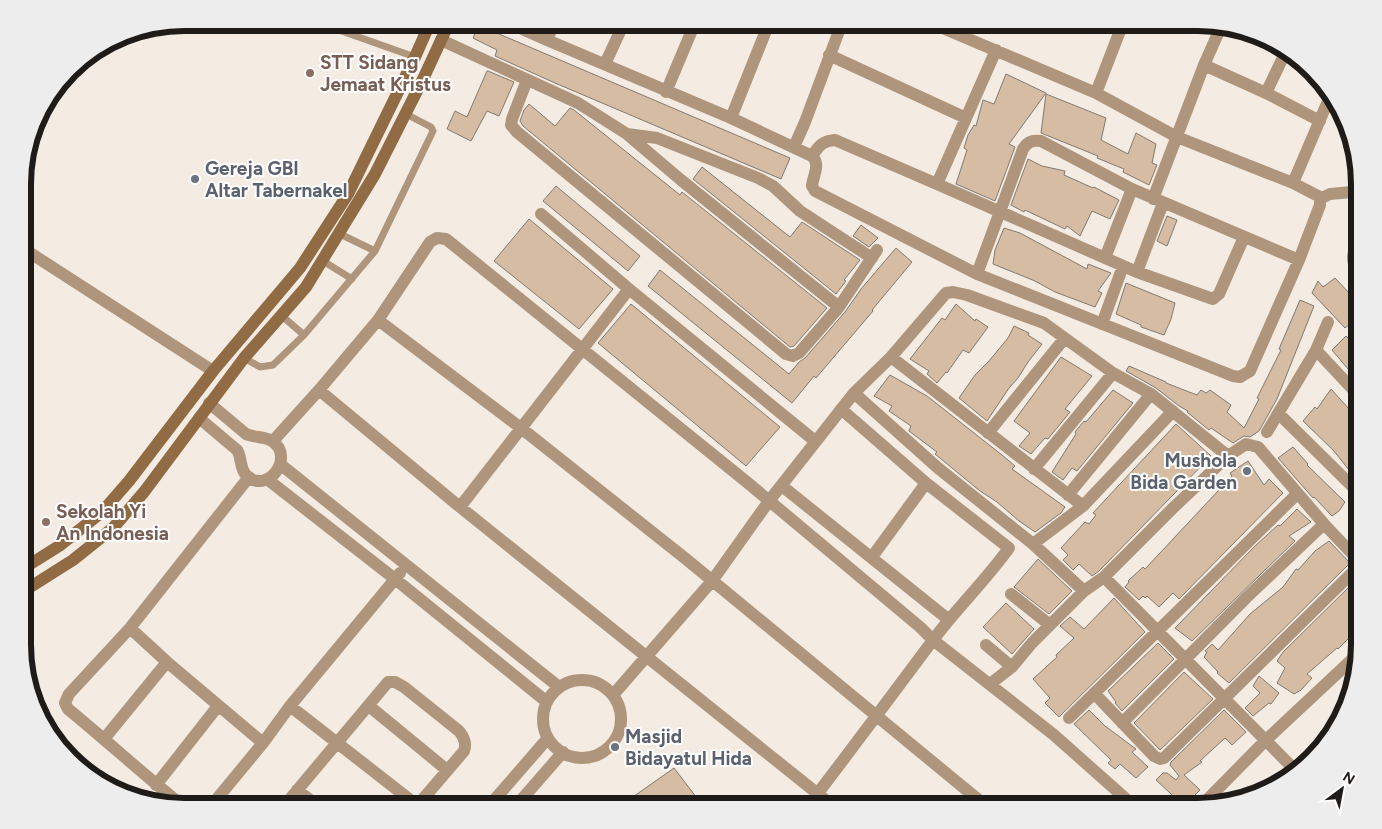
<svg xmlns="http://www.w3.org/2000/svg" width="1382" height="829" font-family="Figtree,sans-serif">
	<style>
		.building { fill: #d5bca2; stroke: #827a72 }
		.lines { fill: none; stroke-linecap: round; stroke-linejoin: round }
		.service { stroke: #af957c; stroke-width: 7 }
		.minor { stroke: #af957c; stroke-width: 12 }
		.secondary { stroke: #906b44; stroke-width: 12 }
		.education-dot { fill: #8d6e63; stroke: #fff; stroke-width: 2 }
		.worship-dot { fill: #6b7280; stroke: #fff; stroke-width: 2 }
		.labels { text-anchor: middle; stroke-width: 4; stroke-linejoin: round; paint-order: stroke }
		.education-label { font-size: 19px; font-weight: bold; fill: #785e54; stroke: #fff; text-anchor: start }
		.worship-label { font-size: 19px; font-weight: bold; fill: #5b616d; stroke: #fff; text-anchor: start }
		.rim { fill: none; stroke: #1f1b18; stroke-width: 6 }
	</style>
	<rect width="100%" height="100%" fill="#f4ebe2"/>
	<path class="building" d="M480,22L494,27L492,31L790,158L781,179L555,83L495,56L497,50L473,38Z
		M487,71H488L514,82L499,116L487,111L471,141L447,129L455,111L467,117Z
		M1006,74L1046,93L1009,144L1015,147L995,201L956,184L967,150L964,148L968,135L974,125L976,126L983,100L994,104Z
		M1046,94L1106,118L1101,140L1128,154L1136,133L1156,144L1152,163L1157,165L1149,185L1123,172L1124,169L1097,158L1098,156L1041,133Z
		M529,104L555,126L570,108L574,110L680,195L682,192L827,308L794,346L790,347L523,126L520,121L524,110Z
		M1028,159L1042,166L1065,171L1064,175L1093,188L1094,187L1119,200L1110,219L1092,211L1080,236L1067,226L1065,229L1025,210L1024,212L1011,205Z
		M702,167L790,237L802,222L860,260L844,280L846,281L836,294L693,179Z
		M556,186L640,256L628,271L543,201Z
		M1167,216L1177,220L1167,246L1157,241Z
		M529,219L613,289L579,329L494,261Z
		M861,225L878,238L869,247L853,236Z
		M1004,228L1020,233L1087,269L1088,264L1111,273L1098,291L1102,293L1095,307L1055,292L1035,281L993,264L995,250Z
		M896,248L912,262L872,310L873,311L816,378L814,376L792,403L648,286L660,270L789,374L799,362L805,358L845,312L861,289Z
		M1335,278L1351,295L1359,285V317L1345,328L1312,293L1318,281L1323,287Z
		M1126,283L1175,303L1171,319L1164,335L1141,327V325L1116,314Z
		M1300,300L1314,306L1277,399L1259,431L1250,437L1244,436L1233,443L1211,428L1209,430L1187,412L1188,411L1179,406L1156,388L1126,371L1129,366L1166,382V383L1197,395L1201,390L1206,393L1210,390L1231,405L1227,412L1244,428L1259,399L1257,398L1281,350L1279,349Z
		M631,304L780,427L746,466L598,343Z
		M956,304L975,321L976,319L988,327L969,353L963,350L947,373L946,372L937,383L927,374L929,371L910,359L942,318L945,320Z
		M1014,326L1029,333L1028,335L1042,344L1028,362L1018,378L1009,388L987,421L959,398L975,375L989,361L1008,338Z
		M1346,336L1359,349V382L1332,350Z
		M1061,357L1092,376L1065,409L1070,412L1048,439L1045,438L1031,454L1019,446L1030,433L1014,421Z
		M890,375L927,396L1002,455L1015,466L1012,469L1065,507L1061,513L1035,532L1019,521L997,502L980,491L935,454L937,452L909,431L911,426L889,411L892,406L874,396Z
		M1331,389L1359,420V459L1349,470L1333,450L1303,421L1315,407L1317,409Z
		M1113,390L1133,403L1077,471L1072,468L1063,480L1052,472L1076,434L1075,432L1084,421L1086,422Z
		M1176,424L1211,456L1099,571L1092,576L1079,564L1073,570L1063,560L1068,555L1061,548L1085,522L1089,524L1096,515L1093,513Z
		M1293,447L1308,464L1307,465L1345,502L1339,511L1332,516L1314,497L1313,498L1278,458Z
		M1248,461L1264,485L1269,479L1283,493L1179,599L1173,593L1159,607L1147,596L1145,598L1143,596L1139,600L1125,587L1129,582L1128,581L1143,567L1145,569L1232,476L1230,473Z
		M1297,509L1311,522L1289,536L1295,541L1192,641L1175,628L1254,547L1278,525L1280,526Z
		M1329,541L1350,563L1229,683L1217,673L1218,672L1204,657L1207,652L1205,651L1212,644L1218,650L1250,614L1283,587L1296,569L1298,570L1315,551Z
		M1038,559L1072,591L1049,614L1014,587Z
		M1353,583L1359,589V628L1338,649L1337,648L1307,674L1312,678L1301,690L1294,694L1277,683L1285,668L1277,661L1283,652Z
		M1114,598L1145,632L1059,717L1045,703L1050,698L1033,679L1057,657L1056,655L1074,638L1060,626L1070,617L1084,629Z
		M1006,603L1034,629L1012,654L983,627Z
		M1158,643L1174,659L1122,711L1115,703L1116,702L1108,691Z
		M1184,672L1213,699L1160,750L1134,723Z
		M1259,676L1279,693L1271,704L1269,703L1253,716L1245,708L1260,693L1253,686Z
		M1089,710L1105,726L1136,749L1132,752L1148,767L1136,778L1120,764L1115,769L1108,763L1111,760L1074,724Z
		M1224,710L1246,732L1232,745L1225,738L1200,761L1202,762L1184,775L1200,790L1184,806L1156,780L1163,773H1167L1176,780L1179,776L1170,765L1171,762Z
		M674,768L703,806H636L630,799Z"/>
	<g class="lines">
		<path class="service" d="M319,23L415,57
			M269,28L276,23
			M29,148L41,127L42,123L38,118
			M340,234L375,251
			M323,261L352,279
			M282,316L304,335
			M244,358L260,367L273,365L304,335L375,251L433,131L431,127L406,114"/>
		<path class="minor" d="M413,23L428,26
			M509,23L547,40
			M554,23L547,40L731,118L812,156C821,165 813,175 812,186L815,191L977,274L1233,376L1240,377L1250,371L1299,260L1320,205V197L1293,183L1177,137L1096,93L931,23
			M441,40L578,103L627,134L657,138L758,178L773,186L800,211L872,258
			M996,50L937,184L1137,272L1213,299L1219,294L1244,237
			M829,55L966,118
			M605,64L624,23
			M1204,65L1266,93L1320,121
			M527,80L512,119L511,125L517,132L786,354L793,356L799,353L839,307L877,250
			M666,92L695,23
			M1096,93L1123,23
			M1266,93L1286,51
			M731,118L769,23
			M628,135L681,180L839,307
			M794,147L805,122L842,23
			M812,156C819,146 822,141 835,140L937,184
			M1293,183L1331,94
			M1153,199L1204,65L1220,29
			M1320,199L1330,194L1352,192L1359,185
			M541,214L629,289L815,441
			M1359,241C1352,253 1350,261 1359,273
			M24,249L213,371
			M1105,258L1132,189
			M1137,272L1163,203
			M977,274L1023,149C1028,141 1033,140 1041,141L1132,189L1299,260
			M378,320L521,428L686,559L986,806
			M1102,324L1123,266
			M1316,350L1359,396
			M891,357L1083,506L1173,411
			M319,390L460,507L833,806
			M854,393L938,468L1033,544L1084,591
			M841,409L926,483L872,557
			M1279,414L1359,493
			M199,418L237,450C242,457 239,467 246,475C267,496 296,457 272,441C264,436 255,438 246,434L209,403
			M1267,432L1316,350L1328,322
			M988,433L1064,339
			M273,441L319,390L378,320L430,242L437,238L446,239L748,483L920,627L933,640L1054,735L1134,806
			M280,464L559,687
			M1034,469L1113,373
			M267,479L395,579L547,702
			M782,486L949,620
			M1068,495L1151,394
			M460,507L629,289
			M1355,511L1359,508
			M1033,544L1083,506
			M1104,577L1294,769
			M1011,594L1050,625
			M130,628L167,662L263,743
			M986,645L1012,667
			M543 719a39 39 0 1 1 78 0a39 39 0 1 1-78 0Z
			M990,684L1012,667L1032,643L1084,591L1104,577L1173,508L1228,456L1246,444L1258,447L1324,524L1359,561
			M1094,693L1154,756L1160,759L1164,758L1359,566
			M613,695L712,581L769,501L854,393L891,357L946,293L953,292L967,295L1044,323L1113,373L1151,394L1228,456
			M290,706L418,806
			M369,706L447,770
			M1069,718L1297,494
			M1122,723L1246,598L1324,524
			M104,739L167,662
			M156,785L218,706
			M297,790L318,806
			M818,793C857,742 895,691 933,640C957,608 986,580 1009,548L926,483
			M183,806C144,775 107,741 68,709L65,703L69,694L130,628L249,477
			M211,806L263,743L290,706L400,573
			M284,806L388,682H395L404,687L459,731C464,737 467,743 464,751L417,806
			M489,806L548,738
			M516,806L563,752
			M1201,806L1265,741L1359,653"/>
		<path class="secondary" d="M24,568L59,546L102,512L129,481L213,371L300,268L348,194L415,57L430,23
			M24,591L73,560L113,528L144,492L244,358L306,287L375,174L424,77L449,23"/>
	</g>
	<g class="education-dot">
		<circle cx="310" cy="73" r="5"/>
		<circle cx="46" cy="522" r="5"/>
	</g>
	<g class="worship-dot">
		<circle cx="195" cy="179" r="5"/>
		<circle cx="1247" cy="471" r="5"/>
		<circle cx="615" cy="747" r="5"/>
	</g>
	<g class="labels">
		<g class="education-label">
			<text x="320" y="69">STT Sidang<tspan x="320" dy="22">Jemaat Kristus</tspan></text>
			<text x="56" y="518">Sekolah Yi<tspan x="56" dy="22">An Indonesia</tspan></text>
		</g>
		<g class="worship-label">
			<text x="205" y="175">Gereja GBI<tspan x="205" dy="22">Altar Tabernakel</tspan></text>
			<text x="1237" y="467" text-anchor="end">Mushola<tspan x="1237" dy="22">Bida Garden</tspan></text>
			<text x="625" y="743">Masjid<tspan x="625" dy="22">Bidayatul Hida</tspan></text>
		</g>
	</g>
	<path d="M0 0H1382V829H0ZM184 31H1198A153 153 0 0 1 1351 184V645A153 153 0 0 1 1198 798H184A153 153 0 0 1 31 645V184A153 153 0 0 1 184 31Z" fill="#ededed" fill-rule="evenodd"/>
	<path class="rim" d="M184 31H1198A153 153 0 0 1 1351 184V645A153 153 0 0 1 1198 798H184A153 153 0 0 1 31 645V184A153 153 0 0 1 184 31Z"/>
	<g transform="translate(1342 789) rotate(32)" stroke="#ffffff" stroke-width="4" paint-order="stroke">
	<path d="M0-4L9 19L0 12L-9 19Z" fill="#1f1b18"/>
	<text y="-8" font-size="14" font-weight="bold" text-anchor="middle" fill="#1f1b18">N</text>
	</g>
</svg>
